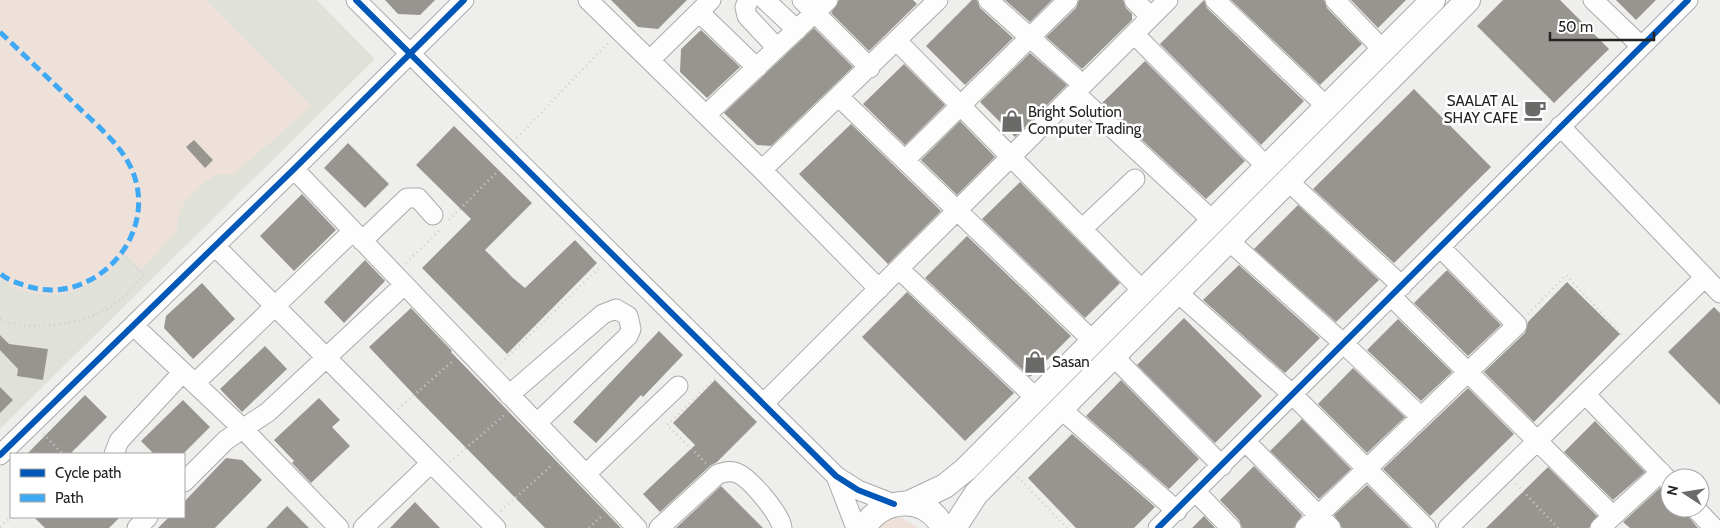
<svg xmlns="http://www.w3.org/2000/svg" width="1720" height="528" font-family="Cabin,sans-serif">
	<style>
		.built { fill: #e0e2da }
		.green { fill: #ede1da }
		.building { fill: #989590 }
		.lines { fill: none; stroke-linecap: round; stroke-linejoin: round }
		.minor-casing { stroke: #aaaba9; stroke-width: 21 }
		.major-casing { stroke: #aaaba9; stroke-width: 26 }
		.path { stroke: #cececd; stroke-width: 2.5; stroke-dasharray: 1 4; stroke-linecap: butt }
		.minor { stroke: #fcfdfc; stroke-width: 19 }
		.major { stroke: #fcfdfc; stroke-width: 24 }
		.quiet { stroke: #3fa9f5; stroke-width: 5; stroke-dasharray: 10 5; stroke-linecap: butt }
		.cycleway-casing { stroke: #fff; stroke-width: 9 }
		.cycleway { stroke: #0057b8; stroke-width: 6 }
		.labels { text-anchor: middle; stroke-width: 5; stroke-linejoin: round; paint-order: stroke }
		.poi-label { font-size: 15px; fill: #232321; stroke: #fff; text-anchor: start }
	</style>
	<rect width="100%" height="100%" fill="#eeefec"/>
	<path class="built" d="M0,0H317L375,59L0,429Z"/>
	<path class="green" d="M0,0H206L311,106L233,175L219,173C196,187 176,203 177,231L141,270L125,254C101,286 60,304 21,290C14,288 7,282 0,279Z
		M900,517L919,528H872L887,518Z"/>
	<path class="building" d="M385,0H435L420,15L398,14Z
		M611,0H687L658,29L638,27Z
		M839,0H913L917,4L869,51L831,13Z
		M972,0H977L980,8L1013,38L965,85L926,46Z
		M1005,0H1052L1030,22Z
		M1079,0H1123L1126,8L1132,14V20L1082,69L1046,37L1076,8Z
		M1204,0L1207,8L1304,101L1261,145L1160,44Z
		M1231,0H1324L1327,8L1362,44L1320,85Z
		M1351,0H1406L1378,28Z
		M1503,0H1560L1609,49L1554,103L1477,26Z
		M1616,0H1656L1636,20Z
		M814,28L853,67L771,146L757,145L724,113Z
		M701,30L740,67L707,98L680,72L681,49Z
		M1030,53L1067,85L1015,137L980,102Z
		M1145,61L1245,161L1206,199L1102,103Z
		M904,64L945,105L905,145L863,104Z
		M1414,89L1491,167L1394,263L1313,189Z
		M960,121L995,157L957,195L921,160Z
		M851,124L941,211L888,264L799,174Z
		M454,126L532,203L485,250L513,278L525,288L575,240L597,263L507,354L422,268L471,219L416,165Z
		M194,140L213,160L205,168L186,147Z
		M348,143L389,184L365,208L324,168Z
		M1020,182L1120,283L1085,318L982,219Z
		M302,194L336,230L294,271L260,236Z
		M1298,205L1379,280L1336,322L1254,249Z
		M967,236L1071,336L1030,377L925,278Z
		M365,260L385,281L344,323L324,302Z
		M1239,265L1320,338L1285,373L1203,300Z
		M1447,270L1501,325L1468,356L1414,303Z
		M1567,282L1620,334L1534,422L1484,372L1525,333L1528,322Z
		M202,283L235,319L193,359L164,328L166,316Z
		M907,292L1014,393L965,441L862,337Z
		M1714,307L1720,313V405L1668,352Z
		M411,308L452,351L451,352L621,528H545L418,399L369,347Z
		M1184,318L1262,396L1215,443L1137,365Z
		M1398,319L1452,372L1421,401L1367,350Z
		M659,331L683,355L643,397L641,395L596,443L573,422Z
		M0,335L9,344L48,349L43,380L17,376L18,369L0,350Z
		M265,346L287,369L242,412L220,389Z
		M1353,368L1405,417L1367,453L1318,404Z
		M715,380L757,422L717,462L710,466L660,512L643,494L695,445L673,423Z
		M1121,380L1199,459L1169,489L1086,416Z
		M0,387L13,400L0,413Z
		M1468,388L1514,434L1430,516L1383,469Z
		M85,395L107,417L70,454H27Z
		M319,398L340,420L332,427L350,446L311,483L292,463L294,461L274,440Z
		M183,400L210,427L183,454H154L141,441Z
		M1302,419L1351,469L1319,499L1270,451Z
		M1595,421L1645,472L1613,500L1564,452Z
		M1072,434L1155,507L1134,528H1076L1028,478Z
		M226,458L242,460L262,480L215,528H158L169,517H184V502Z
		M1254,466L1302,515L1294,528H1242L1239,520L1220,500Z
		M1548,467L1597,516L1589,528H1486Z
		M1367,485L1410,528H1342L1334,515Z
		M721,486L763,528H676Z
		M1660,488L1670,493V508H1684L1687,515L1698,528H1630L1623,522Z
		M415,502L440,528H390Z
		M287,506L309,528H266Z
		M1204,516L1215,528H1192Z
		M34,517H120L109,528H45Z"/>
	<g class="lines">
		<defs>
			<path id="minor" d="M356,0L836,476L858,490L894,504
				M588,0L762,170L879,289
				M749,0L745,7L747,16L777,48
				M765,0L797,30
				M802,0L870,68
				M988,0L1083,85
				M1134,0L1151,17
				M1215,0L1327,107
				M1335,0L1383,50
				M1593,0L1641,46
				M699,12L757,68
				M1134,34L1267,167
				M897,41L1143,291
				M650,60L711,0
				M1075,93L1213,221
				M839,97L1093,341
				M706,115L828,0
				M1560,126L1720,293
				M905,160L1068,0
				M294,169L637,528
				M762,170L938,0
				M1288,181L1402,286
				M1082,229L1135,179
				M1228,240L1344,344L1421,417
				M362,241L407,198H418L433,215
				M215,246L496,528
				M899,269L1036,398
				M1177,292L1293,395L1426,528
				M1391,296L1613,516
				M134,326L242,428L339,528
				M1113,356L1222,466
				M195,383L353,231
				M1585,394L1670,482
				M509,395L603,314L616,309L628,316L631,329L628,336L537,423
				M764,403L1168,0
				M1061,409L1177,511
				M1246,442L1331,528
				M114,454L119,441L183,372
				M0,455L294,169L464,0
				M586,474L678,386
				M836,476L856,528
				M184,482L226,440L268,412L404,285
				M1196,492L1231,528
				M1695,508L1714,528
				M137,528L148,517
				M363,528L431,463
				M659,528L718,474C724,472 730,470 737,473C750,478 781,515 782,528
				M1158,528L1688,0
				M1305,528L1517,325L1440,247
				M1448,528L1705,277
				M1600,528L1661,472"/>
			<path id="major" d="M909,503L945,486L966,469L1433,0
				M864,528C880,497 928,494 943,528
				M954,528L976,494L1468,0"/>
		</defs>
		<use href="#minor" class="minor-casing"/>
		<use href="#major" class="major-casing"/>
		<path class="path" d="M517,138L608,43
			M449,220L501,168
			M406,263L440,230
			M1528,314L1566,275L1622,335
			M0,319C34,335 96,322 124,297C131,290 138,281 144,274L122,254
			M501,363L601,266
			M398,409L454,360
			M43,434L63,454
			M450,462L507,413
			M706,463L667,425L715,379
			M1018,477L1067,528
			M1516,484L1558,528
			M501,511L553,464
			M0,527L11,517
			M589,528L603,515"/>
		<use href="#minor" class="minor"/>
		<use href="#major" class="major"/>
		<path class="quiet" d="M0,32C25,56 49,79 74,103C96,125 123,145 134,175C157,240 91,307 27,286C17,283 7,280 0,273"/>
		<defs>
			<path id="cycleway" d="M356,0L836,476L858,490L894,504
				M0,455L294,169L464,0
				M1158,528L1688,0"/>
		</defs>
		<use href="#cycleway" class="cycleway-casing"/>
		<use href="#cycleway" class="cycleway"/>
	</g>
	<defs>
		<symbol id="cafe-bare" viewBox="-9 -9 18 18"><path d="M-5.5-4.5H6V0H3Q3 3.5 0 3.5H-2.5Q-5.5 3.5-5.5 0ZM3-3.2v2h1.7v-2ZM-6 4.5H4V6H-6Z" fill="#6a6a68" stroke="#fff" stroke-width="2.5" paint-order="stroke"/></symbol>
		<symbol id="shop-bare" viewBox="-9 -9 18 18"><path d="M-5-2.5h2.3a2.7 3.5 0 0 1 5.4 0H5L5.5 6h-11ZM-1.5-2.5h3a1.5 2.3 0 0 0-3 0Z" fill="#6a6a68" stroke="#fff" stroke-width="2.5" paint-order="stroke"/></symbol>
	</defs>
	<g fill-rule="evenodd">
		<use href="#cafe-bare" x="1519" y="94" width="32" height="32"/>
		<use href="#shop-bare" x="996" y="105" width="32" height="32"/>
		<use href="#shop-bare" x="1019" y="346" width="32" height="32"/>
	</g>
	<g class="labels">
		<g class="poi-label">
			<text x="1518" y="106" text-anchor="end">SAALAT AL<tspan x="1518" dy="17">SHAY CAFE</tspan></text>
			<text x="1028" y="117">Bright Solution<tspan x="1028" dy="17">Computer Trading</tspan></text>
			<text x="1052" y="367">Sasan</text>
		</g>
	</g>
	<rect x="10" y="453" width="175" height="65" fill="#ffffff" stroke="#a7a7a6"/>
	<rect x="20" y="469" width="25" height="8" fill="#0057b8" stroke="#a7a7a6"/>
	<text x="55" y="478" font-size="15" fill="#232321">Cycle path</text>
	<rect x="20" y="494" width="25" height="8" fill="#3fa9f5" stroke="#a7a7a6"/>
	<text x="55" y="503" font-size="15" fill="#232321">Path</text>
	<g transform="translate(1685 493) rotate(282)"><circle r="24" fill="#ffffff" stroke="#a7a7a6"/>
	<path d="M0-4L9 19L0 12L-9 19Z" fill="#6a6a68"/>
	<text y="-8" font-size="14" font-weight="bold" text-anchor="middle" fill="#232321">N</text>
	</g>
	<path d="M1550 32v8h104v-8" fill="none" stroke="#232321" stroke-width="2.5"/>
	<text x="1558" y="32" font-size="15" fill="#232321" stroke="#ffffff" stroke-width="4" paint-order="stroke">50 m</text>
</svg>
